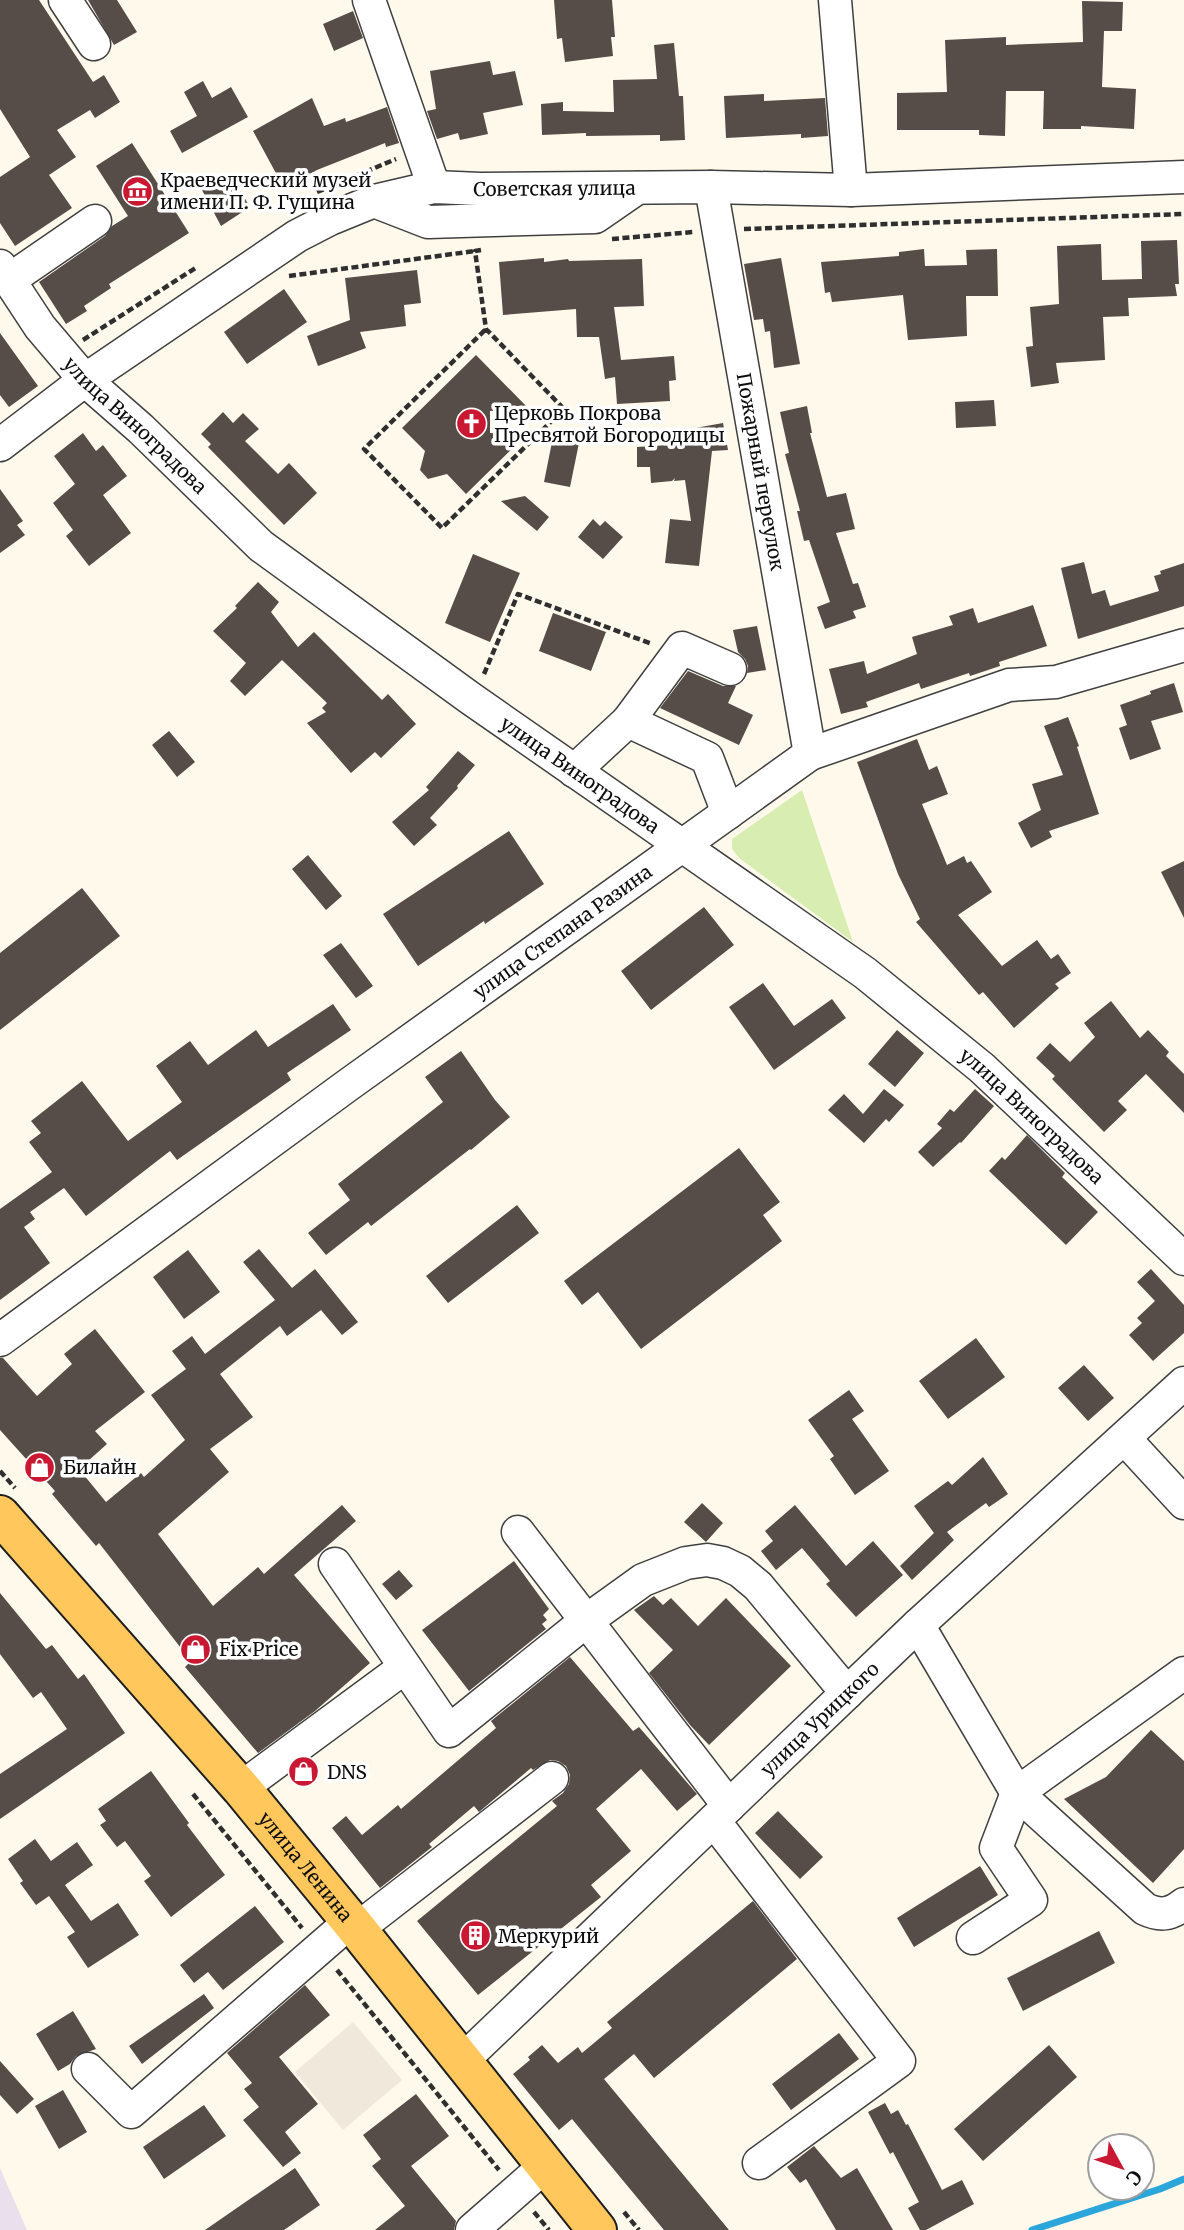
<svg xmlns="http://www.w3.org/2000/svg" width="1184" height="2230" font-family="Merriweather,serif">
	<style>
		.industrial { fill: #eae0ed }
		.green { fill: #d7edb2 }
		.plaza { fill: #f0e8db }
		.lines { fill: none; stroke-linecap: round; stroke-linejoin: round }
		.stream { stroke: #2ba6da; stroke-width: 7 }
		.building { fill: #564c48 }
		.minor-casing { stroke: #404040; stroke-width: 35 }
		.major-casing { stroke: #1e1e1e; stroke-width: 42 }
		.path { stroke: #2f2f2f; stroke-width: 4.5; stroke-dasharray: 7 3.5; stroke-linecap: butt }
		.minor { stroke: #fff; stroke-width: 32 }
		.major { stroke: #ffc75c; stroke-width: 38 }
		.labels { text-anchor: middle; stroke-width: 7; stroke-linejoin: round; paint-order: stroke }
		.poi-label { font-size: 19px; fill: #0d0d0d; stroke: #fff; text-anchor: start }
		.street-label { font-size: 19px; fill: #0d0d0d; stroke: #fff }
	</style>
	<rect width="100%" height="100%" fill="#fff9ec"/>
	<path class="industrial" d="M0,2168L27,2230H0Z"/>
	<path class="green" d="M802,790L853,942L739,858L732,849V839Z"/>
	<path class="plaza" d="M353,2022L402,2080L343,2130L295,2072Z"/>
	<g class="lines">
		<path class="stream" d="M1032,2230L1160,2189L1184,2179"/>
	</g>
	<path class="building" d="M0,0H39L93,82L104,75L120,102L95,118L90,110L57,130L76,157L49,175L72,208L15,246L0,223V177L30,157L0,109Z
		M88,0H117L137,32L114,45Z
		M554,0H612L615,37H611L613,56L565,62L562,38L557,39Z
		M1082,1L1123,2L1122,31H1104L1102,87L1136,89L1134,129L1081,126V129H1043L1044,91H1006L1005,136L979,135V130H897V93L947,92L945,40L1006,37V45L1083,42Z
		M353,11L363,38L334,51L323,24Z
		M674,43L679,96H683L685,140L660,141V135L586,136V133L542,135L541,104L563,102V111L614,112L613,80L657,79L654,45Z
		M490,61L493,75L515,71L523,105L483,113L488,134L460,140L458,133L437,139L427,111L436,109L430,71Z
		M203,81L212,98L231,87L248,117L182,153L170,131L197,116L184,92Z
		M764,94V101L825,98L828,136L801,138V134L726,138L724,96Z
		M312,98L324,126L345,118L346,122L387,107L399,143L386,147L385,143L317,170L284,188L253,131Z
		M132,143L189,233L109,284L111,288L84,306L87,311L66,324L39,282L105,236L112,226L128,216L96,166Z
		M229,173L250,207L221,226L202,190Z
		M1177,240L1179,284H1175L1177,296L1128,298L1129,316L1103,317L1105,360L1056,363L1059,383L1031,387L1026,347L1033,346L1030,307L1059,304L1057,246L1101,244L1102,280L1142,279L1141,241Z
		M924,249L925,266L967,265L966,250L997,249L998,296H966L967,336L908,340L903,295L832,302L830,292L825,293L821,262L899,256V252Z
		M544,258V262L568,259L569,261L642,259L644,306L614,307L621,360L674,356L676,380L669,381L670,401L617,404L615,377L605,379L599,337H577L576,309L503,315L499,262Z
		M781,258L800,364L774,368L770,331L765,332L763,319L754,320L744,264Z
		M417,270L421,303L404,305L406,326L360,332L366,348L318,366L307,336L350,320L345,278Z
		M284,289L307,322L247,364L224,332Z
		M0,333L38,386L9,407L0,395Z
		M476,355L529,409L490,411V433L526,435L466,494L447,474L428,479L420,470L425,451L402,428Z
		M994,400L996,426L956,428L955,402Z
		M807,406L812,433H810L827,497L846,493L855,529L836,533L853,584L858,583L866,607L853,611L856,618L825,629L817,607L830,602L809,540L804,541L797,511H800L785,454L789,453L780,412Z
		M223,412L233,423L243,413L259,429L245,441L278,474L289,463L317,493L284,525L208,447L211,444L201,434Z
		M723,423L728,450L712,451L699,566L665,563L670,519L691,521L685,480L674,481L675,478L672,481L651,483L650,467H637V447L686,444L684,430Z
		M83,433L96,451L103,445L127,476L103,495L131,533L89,566L66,536L73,530L53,503L75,484L54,456Z
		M553,437L580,438L570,487L544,482Z
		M0,489L23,521L17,525L25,535L0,553Z
		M525,496L549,517L537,531L501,501Z
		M593,519L600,526L605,521L623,537L603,559L578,537Z
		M473,554L520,573L490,642L445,623Z
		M1084,562L1092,594L1105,590L1110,606L1159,591L1154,576L1161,574L1160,571L1184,563V606L1078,639L1061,568Z
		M258,582L279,602L271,612L298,647L314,632L382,700L388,694L416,724L381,758L375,752L351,773L307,723L326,712L322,708L327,703L282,660L245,696L230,681L246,663L213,631L237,608L235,606Z
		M1033,605L1047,646L999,662L1000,666L970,676L969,673L921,689L919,683L866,702L868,707L841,714L829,669L864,661L867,674L917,654L912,637L953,625L949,616L973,608L978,623Z
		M553,613L606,632L591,671L539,651Z
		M757,626L766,670L747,673L748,666L745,659L738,652L733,630Z
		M688,671L723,686H736L728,703L753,715L739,745L660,708Z
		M1174,683L1183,712L1151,721L1161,749L1130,760L1119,728L1127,725L1120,705L1151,694L1150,691Z
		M1068,717L1079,746L1077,747L1099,814L1049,831L1052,837L1031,848L1018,823L1041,810L1032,784L1063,775L1044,726Z
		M169,731L195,762L177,777L152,745Z
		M917,739L929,770L937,766L948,794L922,804L947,865L964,856L967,863L971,861L992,892L958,915L1002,966L1037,940L1051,959L1058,954L1071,973L1055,984L1059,988L1014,1028L983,992L979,995L916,922L920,919L898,874L857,762Z
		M458,751L475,765L457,786L458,788L430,818L437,825L414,846L392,822L429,790L426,787Z
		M509,831L544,884L485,924L484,921L418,966L383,914Z
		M308,855L342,896L326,910L292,869Z
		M1184,861V918L1161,872Z
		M82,888L120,936L0,1030V953Z
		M704,907L734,945L651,1010L621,971Z
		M341,943L373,986L356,998L323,955Z
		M763,983L794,1026L832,999L846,1018L774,1070L729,1007Z
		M1111,1001L1140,1038L1148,1030L1169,1052L1166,1056L1184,1074V1113L1146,1074L1118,1101L1127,1110L1104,1132L1052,1079L1055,1076L1036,1058L1050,1043L1070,1062L1095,1037L1084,1023Z
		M333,1004L351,1030L287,1073L291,1080L177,1160L170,1151L86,1216L64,1188L30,1212L35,1219L24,1227L50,1263L0,1300V1209L52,1172L29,1142L41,1133L31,1121L82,1081L128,1141L182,1102L156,1066L190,1041L208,1065L256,1030L268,1047Z
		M897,1030L924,1053L895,1087L868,1064Z
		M461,1051L495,1100L510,1117L471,1150L470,1149L371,1226L368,1222L326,1255L308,1233L350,1200L338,1184L443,1102L425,1077Z
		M884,1089L904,1105L889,1122L886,1119L864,1143L828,1110L844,1094L863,1114Z
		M975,1089L994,1106L961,1143L960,1142L933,1167L918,1152L942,1128L937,1124L950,1109L954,1112Z
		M1027,1135L1065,1173L1062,1177L1098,1212L1066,1245L989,1171L1002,1157L1005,1160Z
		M739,1148L780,1202L763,1215L782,1241L641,1349L598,1292L582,1305L564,1281Z
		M517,1205L539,1233L448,1303L426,1276Z
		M259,1249L292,1288L315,1269L358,1322L342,1335L321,1310L287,1336L280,1326L220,1374L253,1417L210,1449L229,1472L158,1534L213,1606L258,1567L264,1574L342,1505L356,1521L294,1575L370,1663L315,1711L258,1753L185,1667L191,1661L99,1543L96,1546L52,1494L55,1491L0,1430V1358H3L37,1396L72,1364L64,1354L95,1329L145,1392L95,1431L107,1444L79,1469L106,1502L141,1473L144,1477L185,1440L151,1395L186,1369L172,1351L192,1336L205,1354L275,1300L243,1262Z
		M188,1250L220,1292L184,1319L153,1277Z
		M1151,1269L1184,1305V1333L1153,1361L1129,1335L1142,1323L1137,1318L1155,1301L1137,1282Z
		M976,1338L1005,1377L948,1419L919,1381Z
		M1084,1365L1114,1398L1088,1421L1058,1388Z
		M849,1390L864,1411L852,1419L889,1471L855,1495L830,1459L834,1456L808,1420Z
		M983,1457L1008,1494L989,1507L986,1503L947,1532L954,1540L912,1580L900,1566L934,1533L914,1506L948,1481L952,1485Z
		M702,1503L723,1523L706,1542L684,1522Z
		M795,1505L846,1566L873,1541L903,1575L856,1617L826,1584L830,1581L802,1548L776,1570L761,1551L773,1541L765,1531Z
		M514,1561L549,1609L543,1615L547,1620L542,1624L546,1629L469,1691L422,1630Z
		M399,1570L413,1586L396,1600L382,1584Z
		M0,1593L46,1649L52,1645L78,1679L84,1674L125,1733L0,1819V1774L67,1729L41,1692L33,1698L0,1654Z
		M654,1596L663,1605L671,1598L698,1626L726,1598L791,1666L709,1745L690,1725L649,1673L673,1650L634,1610Z
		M570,1657L633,1731L639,1727L697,1794L677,1811L641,1769L596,1809L631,1851L591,1885L601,1897L478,1995L417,1921L557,1806L552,1801L563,1793L569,1784L570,1775L566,1766L558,1761L550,1760L533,1770L531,1768L479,1812L474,1806L429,1844L432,1847L380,1888L332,1828L346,1816L362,1835L398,1805L401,1809L496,1728L491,1721Z
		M1151,1730L1184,1761V1849L1153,1883L1064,1799L1106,1777Z
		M151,1771L189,1823L187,1825L225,1875L171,1917L144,1881L151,1876L125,1841L117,1847L100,1825L106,1821L98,1809Z
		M778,1811L823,1857L800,1879L755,1833Z
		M35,1839L51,1861L77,1842L93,1865L65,1885L91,1921L118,1903L139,1935L88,1968L67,1937L75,1932L49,1896L36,1905L20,1883L23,1881L8,1859Z
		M980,1866L998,1895L914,1947L897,1918Z
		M753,1901L797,1959L654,2078L634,2054L604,2079L729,2230H664L572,2119L559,2130L513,2074L530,2060L528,2057L542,2045L558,2063L578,2047L582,2053L612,2028L607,2022Z
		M255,1906L284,1942L223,1990L208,1972L194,1983L180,1965Z
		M1099,1931L1115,1963L1023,2011L1007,1978Z
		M305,1985L330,2015L279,2057L318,2104L285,2132L301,2153L283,2167L243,2120L259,2107L244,2089L252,2083L227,2053Z
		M204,1994L214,2008L142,2064L129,2046Z
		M73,2011L96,2049L76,2056L70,2064L58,2071L36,2034Z
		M839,2033L859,2059L791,2110L772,2084Z
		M1049,2045L1077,2077L983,2161L954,2129Z
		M0,2061L34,2099L17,2114L0,2095Z
		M63,2090L87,2132L59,2149L35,2106Z
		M416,2094L449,2136L411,2166L456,2221L454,2230H375L405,2206L372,2166L381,2159L363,2135Z
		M885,2103L891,2114L898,2110L906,2125L908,2124L942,2190L962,2180L974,2204L926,2230H920L908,2208L919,2202L893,2152L890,2154L868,2112Z
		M204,2105L226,2136L164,2179L143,2147Z
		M814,2146L841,2178L857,2168L893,2230H836L806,2179L800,2183L787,2167Z
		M295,2168L320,2205L284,2230H205Z"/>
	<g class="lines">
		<defs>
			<g id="minor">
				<path d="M65,0L94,44"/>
				<path d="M369,0L434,187"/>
				<path d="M835,0L851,190"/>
				<path id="s1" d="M711,187L810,754"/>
				<path d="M374,201L428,222L595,217L637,188"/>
				<path id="s2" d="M0,266L40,327L85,380L141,429L261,546L470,698L865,973L982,1068L1184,1259"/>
				<path d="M9,280L95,221"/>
				<path id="s3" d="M0,445L85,380L297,236L330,219L374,201L434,187L480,189L711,187L851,190L1184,177"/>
				<path d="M628,721L682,648L730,669"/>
				<path d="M574,771L628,721L707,758L728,813"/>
				<path id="s4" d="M0,1340L348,1085L810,754L1009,685L1056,682L1184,645"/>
				<path d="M1125,1439L1184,1503"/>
				<path d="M518,1532L729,1806"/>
				<path d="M335,1564L449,1731L586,1621L643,1580L686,1563L707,1560L723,1563L740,1571L758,1586L847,1693"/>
				<path d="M918,1625L1017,1793L1184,1673"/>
				<path d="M241,1788L405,1667"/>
				<path d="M714,1821L899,2061L759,2163"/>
				<path d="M357,1929L552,1778"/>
				<path d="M973,1938L1031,1900L996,1848L1017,1793L1145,1909C1160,1916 1170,1915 1184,1904"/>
				<path id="s5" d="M462,2061L918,1625L1184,1383"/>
				<path d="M88,2069L131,2112L351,1921"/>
				<path d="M472,2230L545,2166"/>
			</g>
			<g id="major">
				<path id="s6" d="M0,1515L241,1788L357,1929L597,2230"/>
			</g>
		</defs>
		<use href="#minor" class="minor-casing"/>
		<use href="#major" class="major-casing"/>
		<path class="path" d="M317,192L396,159
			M744,229L1184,214
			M612,239L693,232
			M481,250L475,251L486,329L564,409L442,528L364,449L486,329
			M289,276L475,251
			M83,340L197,267
			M484,674L518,594L652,644
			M0,1471L15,1488
			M193,1794L302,1928
			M337,1970L499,2170
			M534,2212L549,2230
			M624,2212L639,2230"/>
		<use href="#minor" class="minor"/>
		<use href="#major" class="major"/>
	</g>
	<defs>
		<symbol id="museum-disc" viewBox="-11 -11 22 22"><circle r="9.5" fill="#ca1832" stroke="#fff"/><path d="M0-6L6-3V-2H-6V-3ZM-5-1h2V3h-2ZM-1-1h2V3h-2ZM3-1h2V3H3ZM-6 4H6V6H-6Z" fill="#fff"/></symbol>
		<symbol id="church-disc" viewBox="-11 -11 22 22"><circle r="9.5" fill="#ca1832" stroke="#fff"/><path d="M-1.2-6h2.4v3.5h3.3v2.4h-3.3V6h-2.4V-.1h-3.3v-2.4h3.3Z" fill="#fff"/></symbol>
		<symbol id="shop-disc" viewBox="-11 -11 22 22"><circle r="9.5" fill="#ca1832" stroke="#fff"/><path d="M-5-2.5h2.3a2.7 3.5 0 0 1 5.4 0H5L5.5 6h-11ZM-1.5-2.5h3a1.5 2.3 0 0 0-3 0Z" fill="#fff"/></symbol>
		<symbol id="building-disc" viewBox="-11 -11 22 22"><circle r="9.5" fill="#ca1832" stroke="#fff"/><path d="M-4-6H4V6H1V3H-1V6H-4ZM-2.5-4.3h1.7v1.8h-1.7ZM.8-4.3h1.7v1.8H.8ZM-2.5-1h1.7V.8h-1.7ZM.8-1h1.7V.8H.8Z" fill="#fff"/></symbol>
	</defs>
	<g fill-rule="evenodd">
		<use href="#museum-disc" x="120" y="174" width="35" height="35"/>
		<use href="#church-disc" x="454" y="406" width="35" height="35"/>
		<use href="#shop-disc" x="22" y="1450" width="35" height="35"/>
		<use href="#shop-disc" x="178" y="1632" width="35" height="35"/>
		<use href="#shop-disc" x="286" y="1754" width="35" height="35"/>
		<use href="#building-disc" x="458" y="1918" width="35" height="35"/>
	</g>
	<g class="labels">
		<g class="poi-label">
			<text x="160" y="187">Краеведческий музей<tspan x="160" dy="22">имени П. Ф. Гущина</tspan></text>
			<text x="494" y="420">Церковь Покрова<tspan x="494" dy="22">Пресвятой Богородицы</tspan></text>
			<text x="63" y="1474">Билайн</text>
			<text x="219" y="1656">Fix Price</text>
			<text x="327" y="1779">DNS</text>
			<text x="498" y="1943">Меркурий</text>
		</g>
		<g class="street-label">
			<text dy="7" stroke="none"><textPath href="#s3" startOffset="630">Советская улица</textPath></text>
			<text dy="7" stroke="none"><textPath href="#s2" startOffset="210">улица Виноградова</textPath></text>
			<text dy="7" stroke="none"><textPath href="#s1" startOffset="289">Пожарный переулок</textPath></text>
			<text dy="7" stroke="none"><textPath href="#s2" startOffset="777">улица Виноградова</textPath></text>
			<text dy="7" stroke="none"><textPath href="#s4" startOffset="695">улица Степана Разина</textPath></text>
			<text dy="7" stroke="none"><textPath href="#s2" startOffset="1344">улица Виноградова</textPath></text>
			<text dy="7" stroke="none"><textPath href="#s5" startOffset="495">улица Урицкого</textPath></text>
			<text dy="7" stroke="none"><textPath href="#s6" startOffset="466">улица Ленина</textPath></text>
		</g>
	</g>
	<g transform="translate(1121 2167) rotate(130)"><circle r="33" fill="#ffffff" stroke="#9e9e9e" stroke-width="2"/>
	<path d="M0-5L12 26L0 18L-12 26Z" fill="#ca1832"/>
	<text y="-10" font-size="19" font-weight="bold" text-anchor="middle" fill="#0d0d0d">С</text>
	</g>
</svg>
